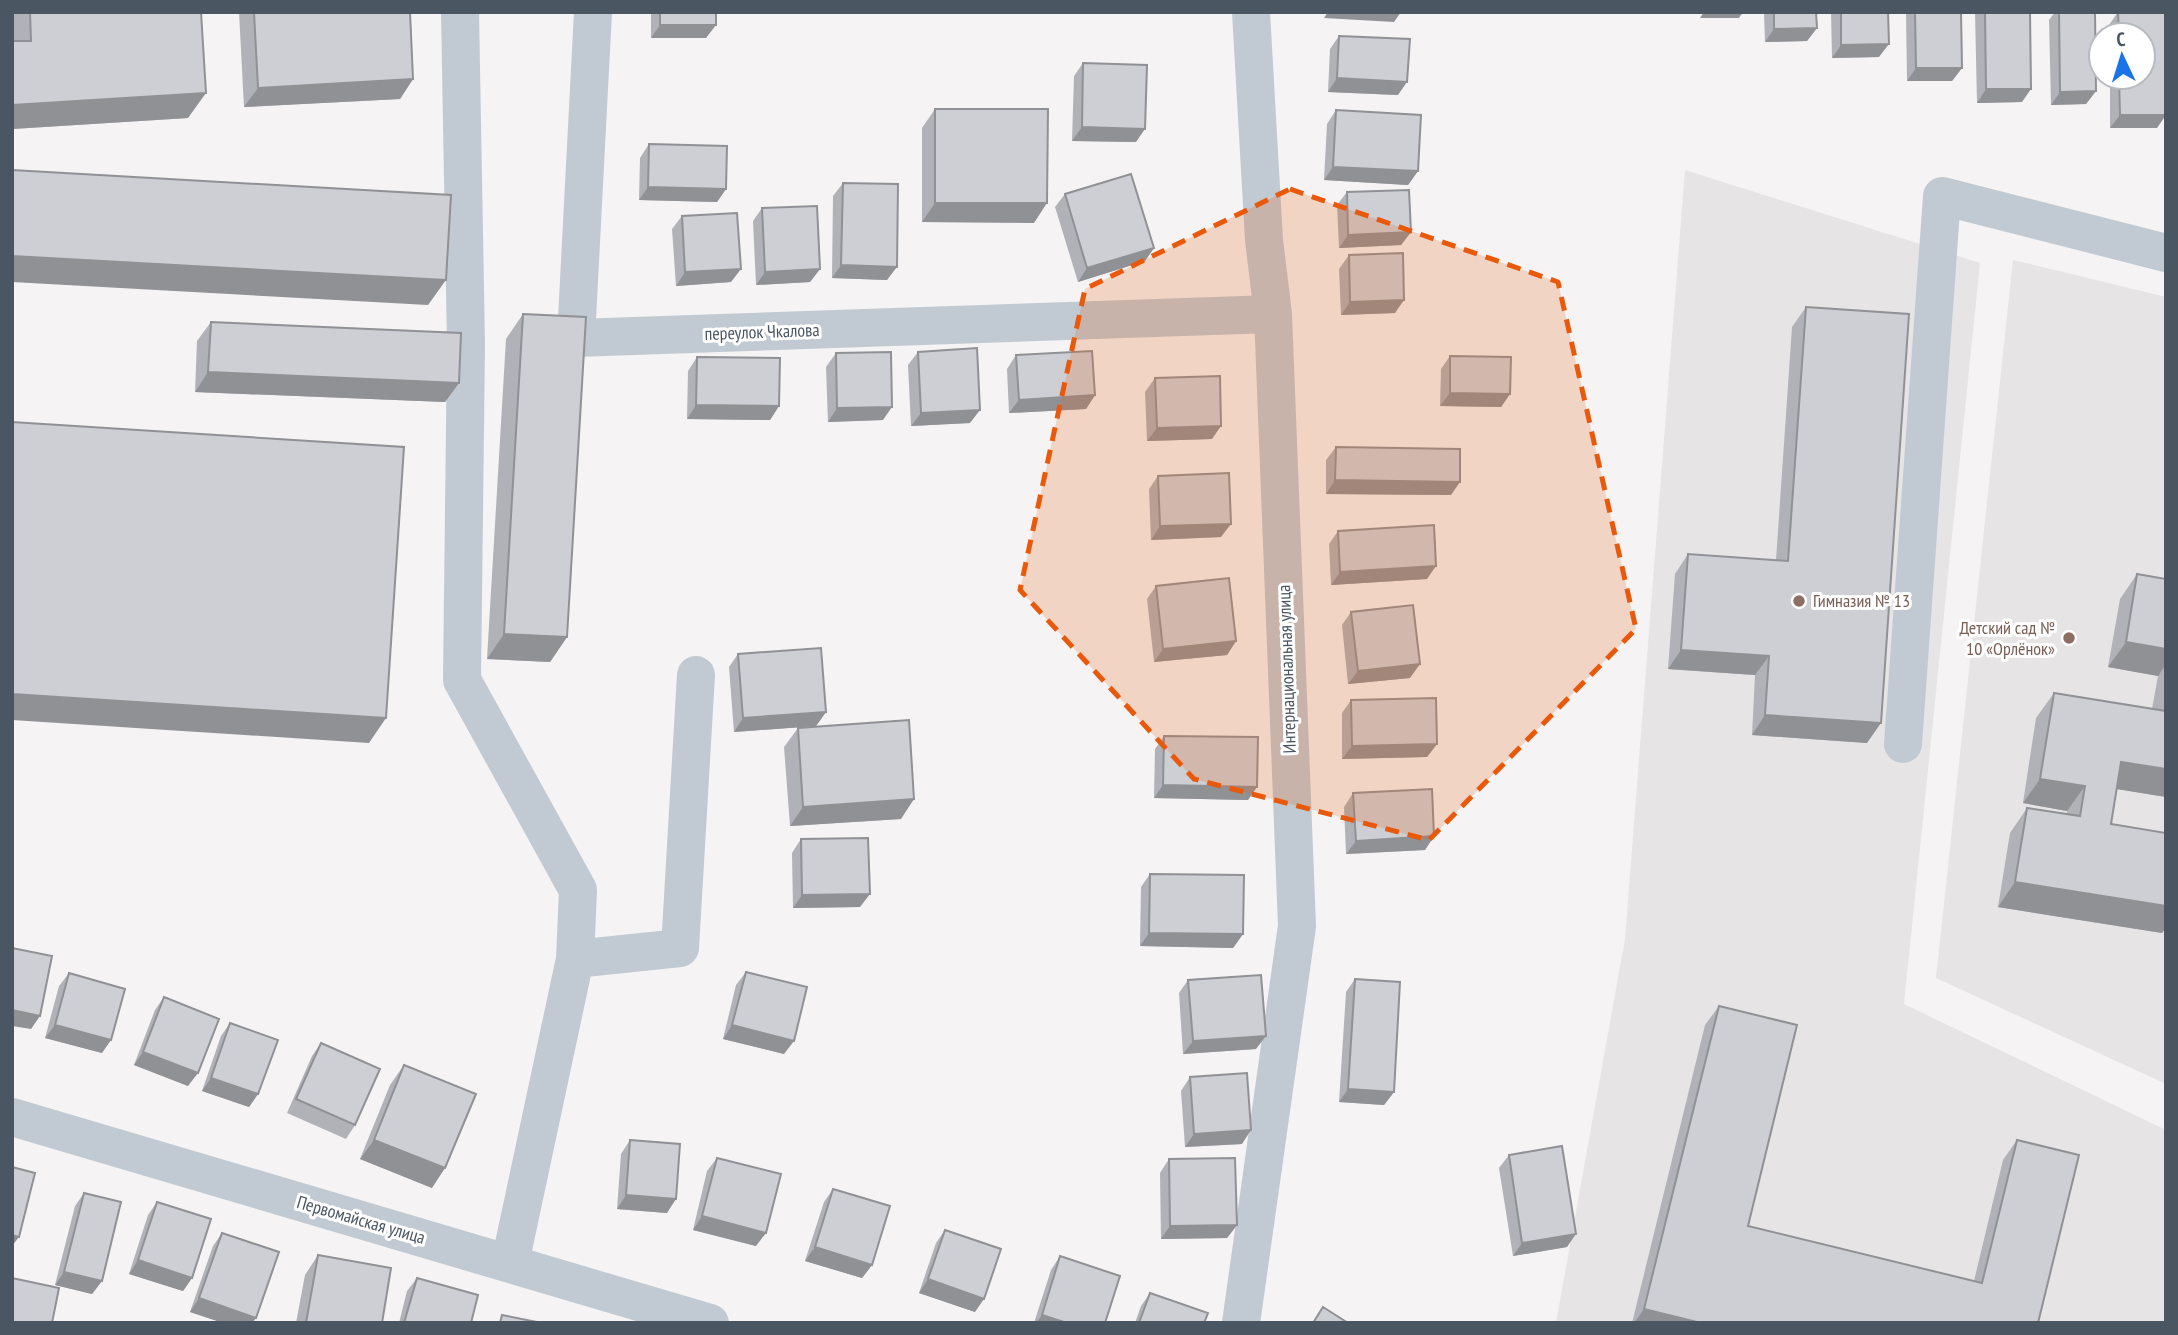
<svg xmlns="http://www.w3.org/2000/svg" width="2178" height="1335" font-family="'PT Sans Narrow',sans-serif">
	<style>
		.education { fill: #e6e4e5 }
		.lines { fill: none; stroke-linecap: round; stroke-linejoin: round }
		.minor { stroke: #c1cad2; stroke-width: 38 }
		.wall { fill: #b0b2b7 }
		.shaded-wall { fill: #909195 }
		.building { fill: #cdcfd5; stroke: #909195; stroke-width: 2 }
		.marked { fill: #e8590c; fill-opacity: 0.2; stroke: #e8590c; stroke-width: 5; stroke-dasharray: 14 9; stroke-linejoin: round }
		.education-dot { fill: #8d6e63; stroke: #fff; stroke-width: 2.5 }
		.labels { text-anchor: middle; stroke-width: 6; stroke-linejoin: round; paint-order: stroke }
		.street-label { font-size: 18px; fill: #4a5661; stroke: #fff }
		.education-label { font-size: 18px; fill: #785e54; stroke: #fff; text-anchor: start }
	</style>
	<rect width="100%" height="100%" fill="#f5f3f3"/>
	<path class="education" d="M1685,170L1980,263L1904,1004L2166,1130V1323H1556L1625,939Z
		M2013,260L2166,297V1084L1936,978Z"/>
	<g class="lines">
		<path class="minor" d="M460,12L466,344L462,680L578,890L575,959L510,1263
			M593,12L576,338L1273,314
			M1903,744L1942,196L2166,253
			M575,959L680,948L696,675
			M12,1117L710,1323
			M1241,1323L1297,926L1273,314L1264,240L1251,12"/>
	</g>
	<path class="wall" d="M12,12H201L188,118L12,129Z
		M239,12H410L413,79L400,99L244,107Z
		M651,12H716L706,38H651Z
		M1764,12H1816L1817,28L1807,41L1765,42Z
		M1831,12H1888L1879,57L1832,58Z
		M1906,12H1961L1962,68L1952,81H1907Z
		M1975,12H2030L2022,102L1977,103Z
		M2055,12H2059L2096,91L2086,104L2051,105L2049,20Z
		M2118,12H2165L2157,128H2110V77H2143V35H2109V25Z
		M1339,36L1398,95L1328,92L1330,49Z
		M1083,63L1136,142L1072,141L1074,76Z
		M935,109L1034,223L922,222V128Z
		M1336,110L1418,171L1408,185L1324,180L1327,124Z
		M649,144L726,189L717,202L639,200L640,158Z
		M843,183L887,280L832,278L833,196Z
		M1347,192L1411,232L1401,245L1339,248L1337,205Z
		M1065,194L1154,248L1145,261L1078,282L1055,207Z
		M762,208L820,269L810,282L756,285L753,221Z
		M682,216L731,282L676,286L672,229Z
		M1349,255L1395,313L1341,315L1339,269Z
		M1806,307L1867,743L1752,735L1755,675L1668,669L1675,574L1688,554L1776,560L1792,327Z
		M523,314L567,637L550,662L487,659L506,339Z
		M211,322L459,383L445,402L195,392L197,341Z
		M918,352L970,423L911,426L908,365Z
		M836,353L883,420L828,422L826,367Z
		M1016,355L1095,395L1086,409L1009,413L1007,369Z
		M1450,356L1510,394L1501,407L1440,406L1441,369Z
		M697,357L779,406L770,420L687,419L688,371Z
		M1155,378L1212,439L1147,441L1145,392Z
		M1336,447L1451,495L1326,494V460Z
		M1158,476L1221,537L1151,540L1149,489Z
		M1338,531L1427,579L1331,585L1329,544Z
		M2137,574L2166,579V797L2117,789L2111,824L2162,933L1998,907L2010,833L2027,808L2067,814V811L2023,803L2036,718L2054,693L2152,709L2158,676L2108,667L2120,599Z
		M1156,586L1236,641L1227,655L1154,662L1147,599Z
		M1351,612L1410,678L1348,684L1342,625Z
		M738,654L826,712L816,726L734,732L729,667Z
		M1351,700L1437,744L1427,757L1342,759V713Z
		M798,728L901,819L790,826L784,747Z
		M1164,736L1248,800L1154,798L1155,749Z
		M1353,793L1434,836L1425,850L1346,854L1344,807Z
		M801,839L860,907L793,908L792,853Z
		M1150,874L1243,934L1233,948L1140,946L1141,887Z
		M746,972L784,1054L723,1039L736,985Z
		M69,973L102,1053L45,1038L59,986Z
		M1355,979L1394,1092L1384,1105L1339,1102L1346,992Z
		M1188,980L1256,1049L1183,1054L1179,993Z
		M164,997L188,1086L134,1065L155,1010Z
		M1719,1006L1748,1226L1974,1281L2003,1160L2017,1140L2038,1323H1632L1705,1025Z
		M230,1023L258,1094L249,1107L202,1091L221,1036Z
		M321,1043L355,1125L346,1139L287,1113L312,1056Z
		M404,1065L432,1188L360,1159L390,1085Z
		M1190,1077L1242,1144L1185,1147L1181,1091Z
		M630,1140L667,1213L617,1209L621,1154Z
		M1509,1155L1567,1247L1513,1256L1499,1168Z
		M717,1158L756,1246L693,1230L707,1171Z
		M1169,1159L1237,1225L1227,1238L1161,1239L1160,1173Z
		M833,1189L872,1265L862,1278L805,1261L824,1202Z
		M84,1193L102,1281L92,1294L55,1285L75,1206Z
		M157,1202L192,1278L183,1291L129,1274L148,1215Z
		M945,1230L975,1312L919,1293L936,1243Z
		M222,1233L256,1318L252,1323H223L190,1312L213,1246Z
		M318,1255L382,1323H296L305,1275Z
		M1060,1256L1105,1323H1034L1051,1270Z
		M417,1278L471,1323H399L407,1291Z
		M1150,1293L1204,1323H1135L1141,1306Z"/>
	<path class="shaded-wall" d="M1328,12H1401L1394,22L1324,18Z
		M1704,12H1743L1739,18H1700Z
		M660,25H716L706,38H651Z
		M1817,28L1807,41L1765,42L1774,29Z
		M1889,44L1879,57L1832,58L1841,45Z
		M1916,68H1962L1952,81H1907Z
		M1337,78L1407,82L1398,95L1328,92Z
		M413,79L400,99L244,107L258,88Z
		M1986,89H2031L2022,102L1977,103Z
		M2096,91L2086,104L2051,105L2060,92Z
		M206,93L188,118L12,129V105Z
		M2120,115H2166L2157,128H2110Z
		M1082,127L1145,129L1136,142L1072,141Z
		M1333,167L1418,171L1408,185L1324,180Z
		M648,187L726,189L717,202L639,200Z
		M935,203H1047L1034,223L922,222Z
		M1411,232L1401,245L1339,248L1348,235Z
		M1154,248L1145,261L1078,282L1087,268Z
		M12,256L446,280L428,305L12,282Z
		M841,265L897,267L887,280L832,278Z
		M741,269L731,282L676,286L685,272Z
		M820,269L810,282L756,285L765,272Z
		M1404,300L1395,313L1341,315L1350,302Z
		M208,372L459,383L445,402L195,392Z
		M1450,393L1510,394L1501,407L1440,406Z
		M1095,395L1086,409L1009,413L1019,400Z
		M696,405L779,406L770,420L687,419Z
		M892,407L883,420L828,422L837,408Z
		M980,410L970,423L911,426L921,413Z
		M1221,426L1212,439L1147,441L1157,428Z
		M1335,480L1460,482L1451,495L1326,494Z
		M1231,524L1221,537L1151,540L1160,526Z
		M1436,566L1427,579L1331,585L1340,572Z
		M504,634L567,637L550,662L487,659Z
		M1236,641L1227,655L1154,662L1163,649Z
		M2126,642L2166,649V664L2158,676L2108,667Z
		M1681,650L1769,656L1755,675L1668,669Z
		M1420,664L1410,678L1348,684L1358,671Z
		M12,694L386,718L369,743L12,720Z
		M826,712L816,726L734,732L743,718Z
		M1765,715L1881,723L1867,743L1752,735Z
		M1437,744L1427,757L1342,759L1352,746Z
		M2121,762L2166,769V797L2104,787Z
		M2040,779L2085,786L2067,811L2023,803Z
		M1163,785L1257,787L1248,800L1154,798Z
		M914,799L901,819L790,826L803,807Z
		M1434,836L1425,850L1346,854L1356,841Z
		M2015,882L2166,906V928L2162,933L1998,907Z
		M870,894L860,907L793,908L802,895Z
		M1149,933L1243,934L1233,948L1140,946Z
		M12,1010L40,1016L31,1029L12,1026Z
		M55,1025L111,1040L102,1053L45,1038Z
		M732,1025L794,1041L784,1054L723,1039Z
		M1266,1036L1256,1049L1183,1054L1193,1041Z
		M143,1052L198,1073L188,1086L134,1065Z
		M211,1078L258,1094L249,1107L202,1091Z
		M1348,1089L1394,1092L1384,1105L1339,1102Z
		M1251,1130L1242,1144L1185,1147L1194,1134Z
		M374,1140L445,1168L432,1188L360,1159Z
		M626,1195L676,1199L667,1213L617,1209Z
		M702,1216L766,1233L756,1246L693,1230Z
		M1237,1225L1227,1238L1161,1239L1170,1226Z
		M1576,1234L1567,1247L1513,1256L1522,1243Z
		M12,1235L19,1237L12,1246Z
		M815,1247L872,1265L862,1278L805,1261Z
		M138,1260L192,1278L183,1291L129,1274Z
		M64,1272L102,1281L92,1294L55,1285Z
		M928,1279L984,1299L975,1312L919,1293Z
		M199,1298L256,1318L252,1323H223L190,1312Z
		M1644,1309L1701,1323H1634Z
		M1042,1315L1067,1323H1036Z"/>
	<path class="building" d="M30,12H201L206,93L12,105V41H31Z
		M254,12H410L413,79L258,88Z
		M660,12H716V25H660Z
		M1774,12H1816L1817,28L1774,29Z
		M1841,12H1888L1889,44L1841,45Z
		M1915,12H1961L1962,68H1916Z
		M1985,12H2030L2031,89H1986Z
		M2059,12H2095L2096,91L2060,92Z
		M2118,12H2165L2166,115H2120L2119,77H2143V35H2119Z
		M1339,36L1410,39L1407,82L1337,78Z
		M1083,63L1147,65L1145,129L1082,127Z
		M935,109H1048L1047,203H935Z
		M1336,110L1421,115L1418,171L1333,167Z
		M649,144L727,146L726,189L648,187Z
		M12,170L451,195L446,280L12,256Z
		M1131,174L1154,248L1087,268L1065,194Z
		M843,183L898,184L897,267L841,265Z
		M1409,190L1411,232L1348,235L1347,192Z
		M817,206L820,269L765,272L762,208Z
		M737,213L741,269L685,272L682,216Z
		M1403,253L1404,300L1350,302L1349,255Z
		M1806,307L1909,314L1881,723L1765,715L1769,656L1681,650L1688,554L1788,561Z
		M523,314L586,317L567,637L504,634Z
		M211,322L461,333L459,383L208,372Z
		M977,348L980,410L921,413L918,352Z
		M1092,351L1095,395L1019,400L1016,355Z
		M891,352L892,407L837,408L836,353Z
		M1450,356L1511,357L1510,394L1450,393Z
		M697,357L780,358L779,406L696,405Z
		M1220,376L1221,426L1157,428L1155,378Z
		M12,422L404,447L386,718L12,694Z
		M1336,447L1460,449V482L1335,480Z
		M1229,473L1231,524L1160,526L1158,476Z
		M1434,525L1436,566L1340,572L1338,531Z
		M2137,574L2166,579V649L2126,642Z
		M1229,578L1236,641L1163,649L1156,586Z
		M1413,605L1420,664L1358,671L1351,612Z
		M821,648L826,712L743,718L738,654Z
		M2054,693L2166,711V710V769L2121,762L2111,824L2166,833V906L2015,882L2027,808L2080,816L2085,786L2040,779Z
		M1436,698L1437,744L1352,746L1351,700Z
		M909,720L914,799L803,807L798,728Z
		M1164,736L1258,737L1257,787L1163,785Z
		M1432,789L1434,836L1356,841L1353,793Z
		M868,838L870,894L802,895L801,839Z
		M1150,874L1244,875L1243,934L1149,933Z
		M12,948L52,956L40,1016L12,1010Z
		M746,972L807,987L794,1041L732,1025Z
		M69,973L125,989L111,1040L55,1025Z
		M1261,975L1266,1036L1193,1041L1188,980Z
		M1355,979L1400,982L1394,1092L1348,1089Z
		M164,997L219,1019L198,1073L143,1052Z
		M1719,1006L1797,1025L1748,1226L1982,1283L2017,1140L2079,1155L2038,1323H1701L1644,1309Z
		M230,1023L278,1040L258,1094L211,1078Z
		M321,1043L380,1069L355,1125L296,1099Z
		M404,1065L476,1094L445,1168L374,1140Z
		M1247,1073L1251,1130L1194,1134L1190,1077Z
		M630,1140L680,1144L676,1199L626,1195Z
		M1562,1146L1576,1234L1522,1243L1509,1155Z
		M717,1158L781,1174L766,1233L702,1216Z
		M1235,1158L1237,1225L1170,1226L1169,1159Z
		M12,1167L35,1173L19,1237L12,1235Z
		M833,1189L890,1206L872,1265L815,1247Z
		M84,1193L121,1202L102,1281L64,1272Z
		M157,1202L211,1219L192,1278L138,1260Z
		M945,1230L1001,1249L984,1299L928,1279Z
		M222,1233L279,1252L256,1318L199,1298Z
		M318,1255L391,1268L382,1323H306Z
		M1060,1256L1120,1276L1105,1323H1067L1042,1315Z
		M12,1278L59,1288L52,1323H12Z
		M417,1278L478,1295L471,1323H404Z
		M1150,1293L1208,1313L1204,1323H1139Z
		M1323,1307L1348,1323H1313Z
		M502,1315L542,1323H500Z"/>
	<path class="marked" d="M1290,189L1558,282L1636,629L1429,840L1194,779L1020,590L1085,289Z"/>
	<g class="education-dot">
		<circle cx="1799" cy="601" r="7"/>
		<circle cx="2069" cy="638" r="7"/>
	</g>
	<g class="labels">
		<g class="street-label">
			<text transform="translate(762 332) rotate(-2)" y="6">переулок Чкалова</text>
			<text transform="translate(1287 669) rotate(-92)" y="6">Интернациональная улица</text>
			<text transform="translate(361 1220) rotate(16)" y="6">Первомайская улица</text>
		</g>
		<g class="education-label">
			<text x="1813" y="607">Гимназия № 13</text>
			<text x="2055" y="634" text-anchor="end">Детский сад №<tspan x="2055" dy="21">10 «Орлёнок»</tspan></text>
		</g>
	</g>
	<rect width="2178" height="1335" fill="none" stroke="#4a5661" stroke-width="28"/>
	<g transform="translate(2122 56) rotate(356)"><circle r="33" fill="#ffffff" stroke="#b7bbc0" stroke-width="2"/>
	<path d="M0-5L12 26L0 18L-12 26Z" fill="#1a73e8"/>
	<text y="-10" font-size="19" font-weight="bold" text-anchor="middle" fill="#4a5661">С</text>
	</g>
</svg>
